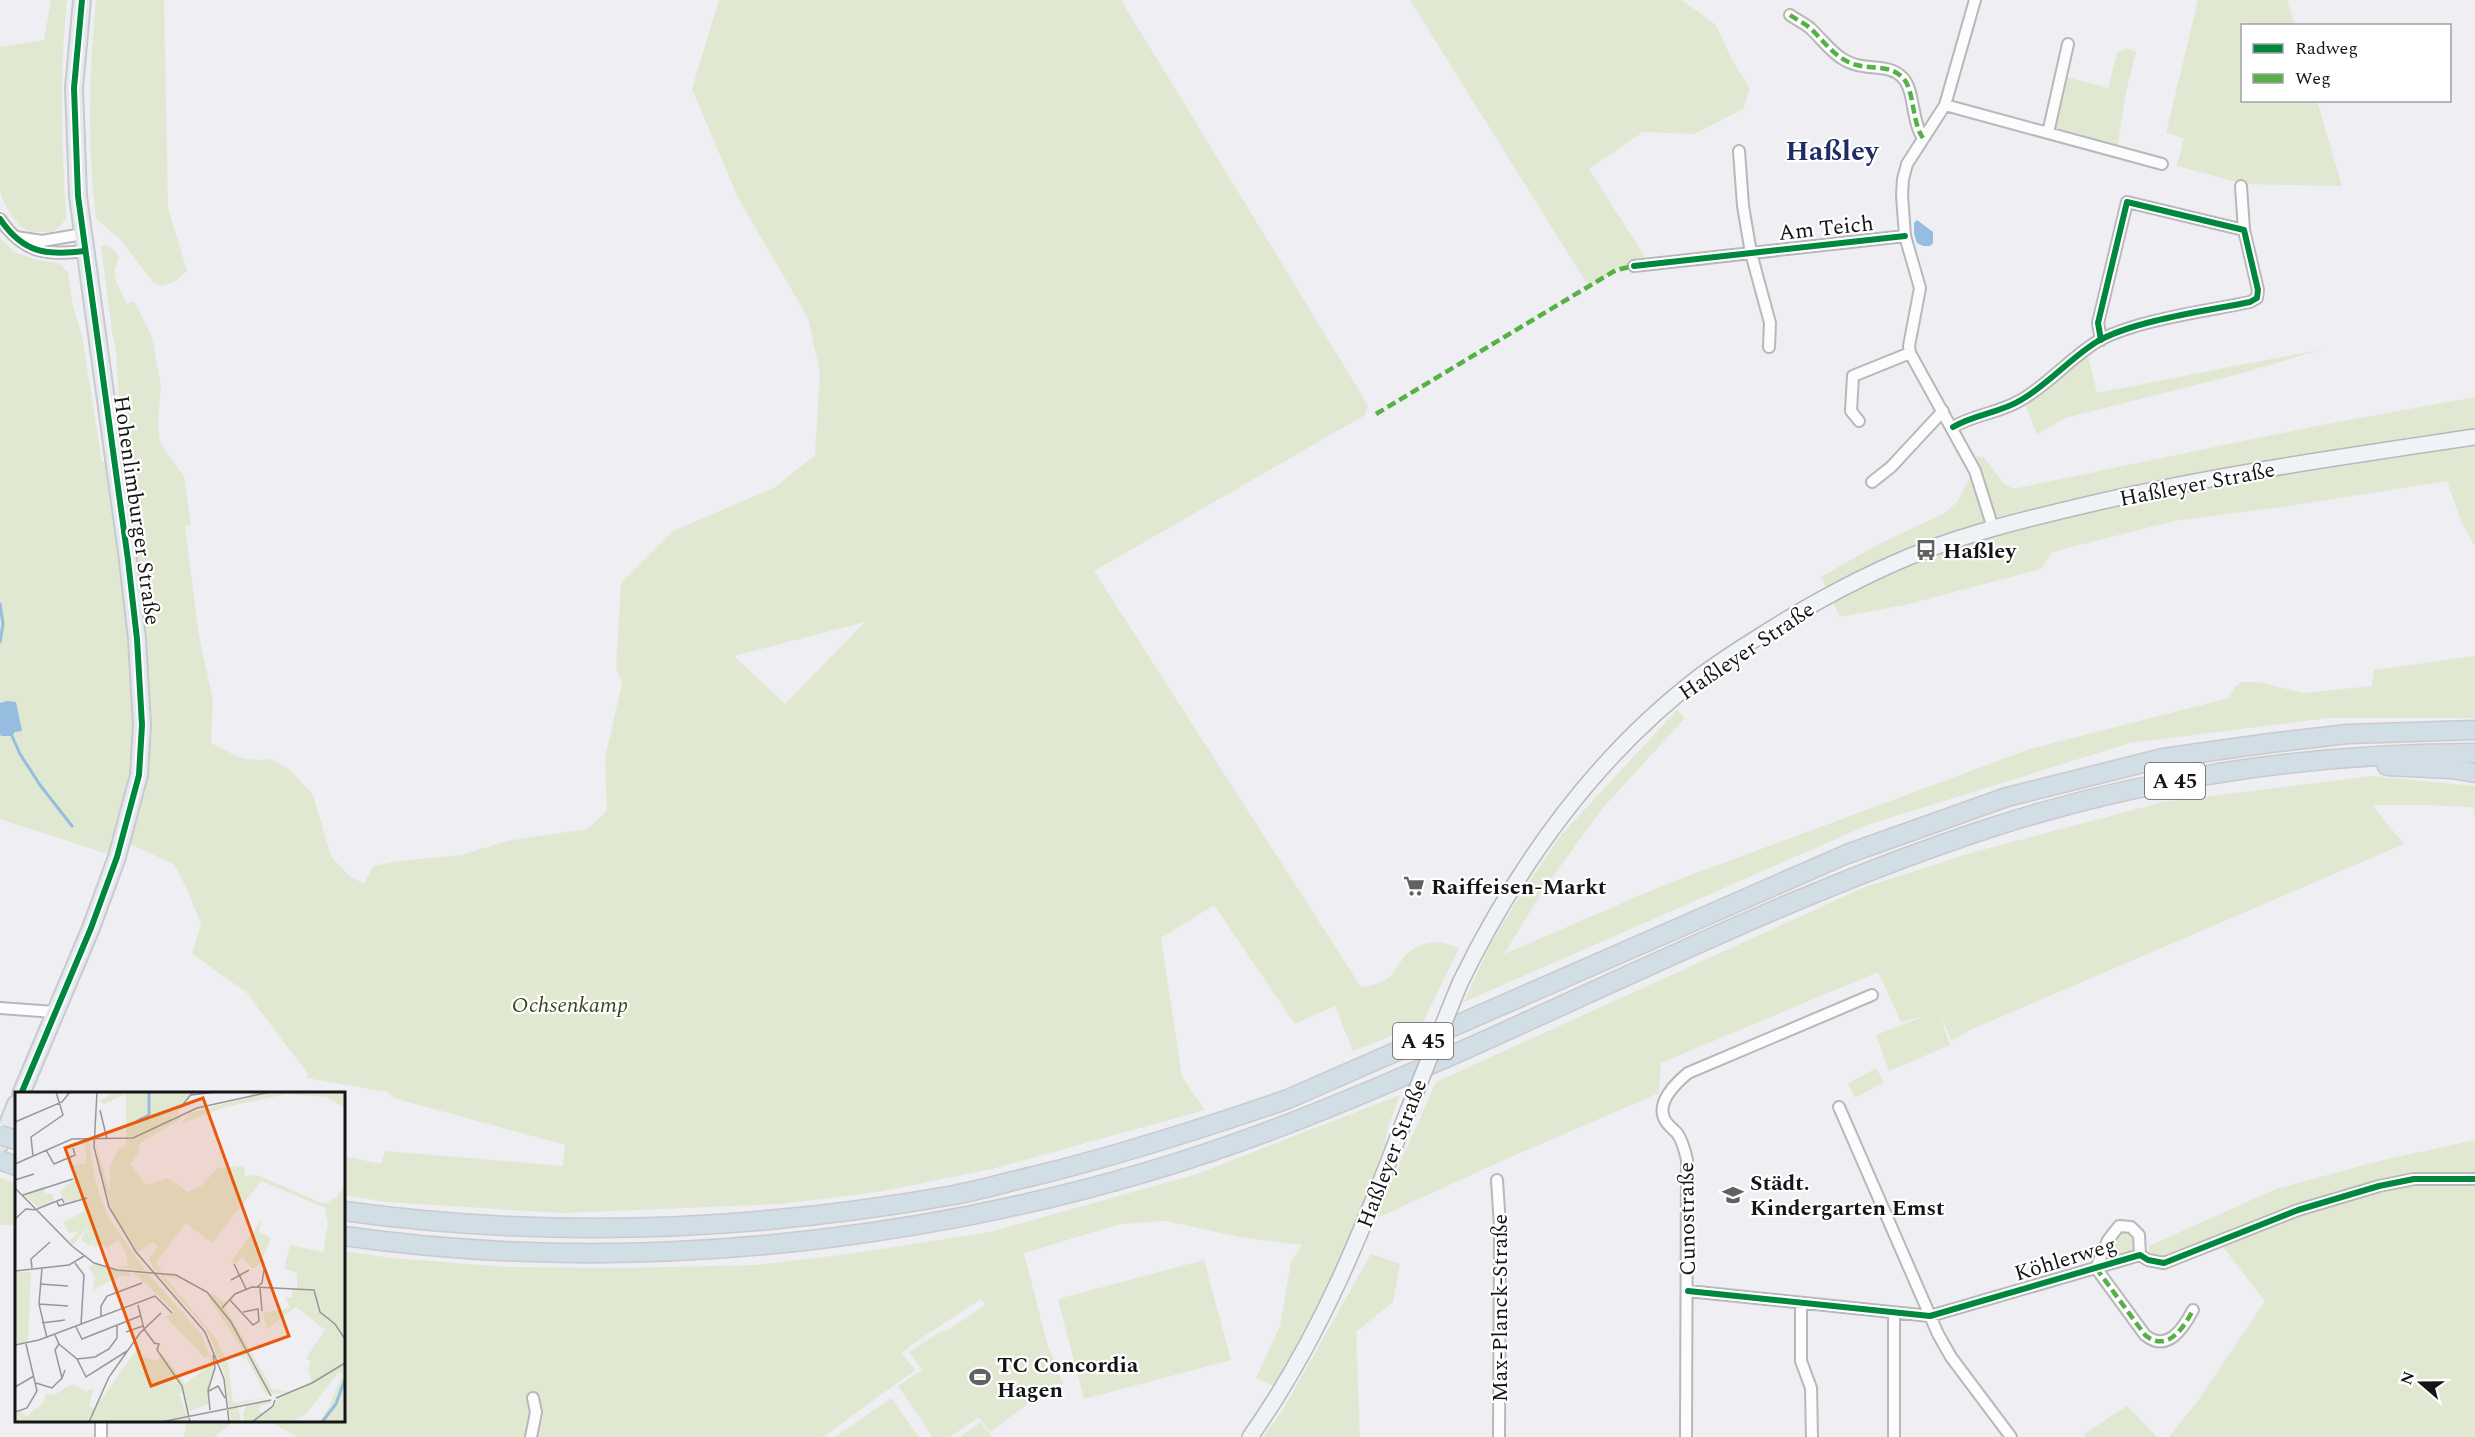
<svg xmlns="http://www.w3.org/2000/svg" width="2475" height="1437" font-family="Spectral,serif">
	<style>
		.green { fill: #e1e8d1; fill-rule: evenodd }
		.water { fill: #94bddf }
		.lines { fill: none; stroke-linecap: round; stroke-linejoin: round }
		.stream { stroke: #94bddf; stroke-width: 3 }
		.street-casing { stroke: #b8b8bb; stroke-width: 14 }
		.secondary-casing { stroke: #b8b8bb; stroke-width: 18 }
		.primary-casing { stroke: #cacacd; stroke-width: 20 }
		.highway-casing { stroke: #cacacd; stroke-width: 21 }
		.street { stroke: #fcfcfd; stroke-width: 10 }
		.secondary { stroke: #f0f3f6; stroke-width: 15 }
		.primary { stroke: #e2eaef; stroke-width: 16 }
		.highway { stroke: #d1dee6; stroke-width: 18 }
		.secondary-bridge-casing { stroke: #b8b8bb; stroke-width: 18; stroke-linecap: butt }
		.highway-bridge-casing { stroke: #cacacd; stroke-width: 21; stroke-linecap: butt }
		.secondary-bridge { stroke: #f0f3f6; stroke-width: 15 }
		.highway-bridge { stroke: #d1dee6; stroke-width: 18 }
		.quiet { stroke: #55b145; stroke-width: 4.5; stroke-dasharray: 9 4.5; stroke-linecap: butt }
		.cycleway-casing { stroke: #fff; stroke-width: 10 }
		.cycleway { stroke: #00873e; stroke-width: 6 }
		.labels { text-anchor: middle; stroke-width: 4.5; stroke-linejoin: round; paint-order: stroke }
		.shield { fill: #fff; stroke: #5b5b5d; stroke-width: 1.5 }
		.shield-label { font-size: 21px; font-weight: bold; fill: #151517 }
		.street-label { font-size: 22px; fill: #151517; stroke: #fff }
		.poi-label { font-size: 22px; font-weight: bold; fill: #151517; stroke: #fff; text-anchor: start }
		.park-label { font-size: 22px; font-style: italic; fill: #3b4716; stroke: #fff }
		.district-label { font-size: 28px; font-weight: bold; fill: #1e2d65; stroke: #fff }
		.inset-river { fill: none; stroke: #94bddf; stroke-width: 3 }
		.inset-road { fill: none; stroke: #97979b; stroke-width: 1.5 }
		.view { fill: #e8590c; fill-opacity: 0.15; stroke: #e8590c; stroke-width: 3 }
		.inset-edge { fill: none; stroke: #151517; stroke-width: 3 }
	</style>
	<rect width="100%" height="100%" fill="#eeeef3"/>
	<path class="green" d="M51,0H67C59,73 62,145 66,218L60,227L51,232H31L21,227L12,216L2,198L0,191V47L44,40Z
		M96,0H164L168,208L187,271L174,282L162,286L154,283L120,239L96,219C87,146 89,73 96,0Z
		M719,0H1121L1368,405L1365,415L1094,571L1361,987C1370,986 1380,984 1388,978C1396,971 1401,959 1409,952C1424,940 1442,940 1459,948L1422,1024L1353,1051L1335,1006L1295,1024L1214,905L1161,938L1182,1077L1205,1110L992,1169L878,1192L781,1204L562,1213L386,1202L344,1195V1156L381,1164L385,1151L563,1166L565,1145L394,1098L387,1092L307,1078L308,1074L246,992L192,954L201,925L189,893L174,864L131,845L117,857L0,819V238L15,252L37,260L58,263L68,272L73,307L82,336L102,462L126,460L119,405L116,350L112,331L101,246L107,245C130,259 111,262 115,277C117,286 123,295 127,304L134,301L152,337L161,386L158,424L160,442L184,477L191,525L185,526L199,636L213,700L211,743C236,756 243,762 272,759L291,771L313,795L331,856L348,875L364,884L373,866L399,861L461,855L507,841L587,829L607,811L605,758L622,684L616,668L621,583L673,531L774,488L815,455L820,373L808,318L738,198L692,89ZM865,622L785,704L734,656Z
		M1410,0H1682L1716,25L1732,60L1750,89L1743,109L1694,134L1643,132L1589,169L1645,257L1616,270L1589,287Z
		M2198,0H2287L2295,25L2242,26V100L2317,101L2342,186L2244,184L2177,166L2184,138L2166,133Z
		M2126,48L2136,52L2126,92L2117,149L2059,133L2056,128L2066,77L2108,88L2117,53Z
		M2323,349L2239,374L2065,418L2037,434L2025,404L2088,356L2097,393Z
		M2475,397V547L2460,519L2447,481L2289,506L2174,521L2052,552L2041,569L1905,605L1840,617L1821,577L1875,546L1945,513L1957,502L1969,479L1977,456L1984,457L2003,483L2013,489L2321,425Z
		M2475,656V718H2329L2130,743L1870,824L1464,1002L1489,947L1519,897L1561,835L1677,710L1685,718L1601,810L1544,889L1504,954L1664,885L2030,749L2229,698L2235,687L2242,682H2259L2303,693L2372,686L2374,670Z
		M2372,776L2475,786V818L2473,808L2470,807L2425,805H2372L2404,844L1968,1031L1952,1041L1940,1016L1950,1045L1889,1071L1876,1035L1925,1016L1901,1022L1878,972L1661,1063L1659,1093L1506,1159L1375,1219L1436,1082L1865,887L1974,852L2163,802Z
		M1876,1068L1884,1082L1855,1098L1848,1084Z
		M1400,1095L1388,1127L1385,1145C1354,1227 1321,1311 1274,1386L1256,1378L1280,1326L1291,1262L1302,1245L1239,1237L1167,1221L1120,1224L1024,1253L1047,1343L1063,1384H1054L990,1432L979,1417L950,1437H933L898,1386L922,1370L909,1352L943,1330L945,1332L985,1305L981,1299L911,1345L902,1353L915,1370L823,1437H297L269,1421L344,1420V1251L391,1258L507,1267L623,1268L756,1265L849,1254L990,1232L1197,1174Z
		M2475,1140V1175H2418L2163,1260L2153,1256L2149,1252V1246L2276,1189L2379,1161Z
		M0,1178L16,1183V1225H0Z
		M2475,1183V1437H2169L2197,1402L2265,1301L2222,1246L2254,1231L2285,1220L2380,1192L2416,1185Z
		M2124,1232L2135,1237V1247L2131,1251L2110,1258L2107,1255L2118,1235Z
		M1371,1254L1400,1264L1393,1302L1356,1332L1360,1437H1263L1282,1411Z
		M1204,1260L1231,1360L1084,1399L1058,1299Z
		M891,1398L919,1437H835Z
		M2127,1406L2157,1437H2086L2084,1434Z
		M187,1421V1420L233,1421L215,1437H184Z
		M981,1422L992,1437H960Z"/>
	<path class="water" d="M1917,220L1933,232V243L1930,246H1923L1917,243L1914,234V223Z
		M7,701L16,702L22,731L15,732L12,736H1L0,734V703Z"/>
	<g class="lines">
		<path class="stream" d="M0,604L3,624L0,642
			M12,736L20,754L40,785L72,826"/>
		<defs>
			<path id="street" d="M1975,0L1945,105L1907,164L1903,179L1902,195L1905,236L1920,288L1909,346L1910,353L1975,471L1993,528
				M1790,15C1797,20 1804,23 1810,28C1825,42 1836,60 1857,65C1872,69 1890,65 1902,77C1915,89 1911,121 1923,138
				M1945,105L2162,164
				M2048,133L2068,44
				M1739,151L1743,206L1751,253L1770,323L1769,347
				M2241,186L2244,230
				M0,219C23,253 46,256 85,251
				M16,237L42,241L83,234
				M1634,266L1905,236
				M1859,421L1851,411L1853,376L1910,353
				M1953,427C1975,414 2000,413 2021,400C2049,384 2070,358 2098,341C2136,320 2206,311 2250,302L2257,298L2258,290L2244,230L2127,202L2098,323L2101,340
				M1872,482L1891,467L1943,411
				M0,1008L54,1012
				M1839,1107L1938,1334L1951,1357L2011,1437
				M1497,1180L1500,1226L1499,1437
				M2096,1268L2145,1335C2167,1353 2183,1329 2193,1310
				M2096,1268L2108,1240L2119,1226L2131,1227L2139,1235L2140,1255
				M1688,1291L1930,1316L2140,1255L2148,1260L2164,1263L2298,1210L2379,1186L2414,1179H2475
				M1801,1304V1361L1811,1388L1812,1437
				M1894,1314V1437
				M101,1420V1437
				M531,1437L536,1412L533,1398
				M1686,1437L1687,1160C1685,1151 1682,1140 1677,1133C1672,1128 1667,1125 1664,1118C1657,1101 1676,1083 1688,1073L1872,995"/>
			<path id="secondary" d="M1460,983C1518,864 1596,755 1703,674C1729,655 1757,638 1784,621C1829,594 1877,569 1926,550C1974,532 2023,520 2073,508C2205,476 2340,457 2475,437
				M1250,1437C1321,1337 1365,1225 1408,1111"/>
			<path id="primary" d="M21,1094L91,928L117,857L139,775L142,725L137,639L128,560L78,196L74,88L82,0
				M0,1144L16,1104"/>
			<path id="highway" d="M2387,766L2452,769L2475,773
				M0,1160L16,1166
				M344,1211C546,1239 753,1231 954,1195C981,1190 1007,1182 1034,1176C1120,1155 1204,1128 1288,1099L1847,854L2007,797L2163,758L2270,743L2348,734L2475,730
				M344,1236C653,1280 993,1237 1285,1125C1524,1033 1749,906 1993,827C2147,777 2313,753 2475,753"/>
		</defs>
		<use href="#street" class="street-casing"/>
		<use href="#secondary" class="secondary-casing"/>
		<use href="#primary" class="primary-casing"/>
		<use href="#highway" class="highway-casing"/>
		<use href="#street" class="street"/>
		<use href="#secondary" class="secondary"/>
		<use href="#primary" class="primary"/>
		<use href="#highway" class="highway"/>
		<defs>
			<path id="secondary-bridge" d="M1408,1111L1460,983"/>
			<path id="highway-bridge" d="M0,1135L16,1140"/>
		</defs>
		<use href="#secondary-bridge" class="secondary-bridge-casing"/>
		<use href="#highway-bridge" class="highway-bridge-casing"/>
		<use href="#secondary-bridge" class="secondary-bridge"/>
		<use href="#highway-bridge" class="highway-bridge"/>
		<path class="quiet" d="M1790,15C1797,20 1804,23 1810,28C1825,42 1836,60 1857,65C1872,69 1890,65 1902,77C1915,89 1911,121 1923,138
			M1376,414L1616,270L1634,266
			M2096,1268L2145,1335C2167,1353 2183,1329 2193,1310"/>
		<defs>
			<path id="cycleway" d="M0,219C23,253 46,256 85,251
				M1634,266L1905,236
				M1953,427C1975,414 2000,413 2021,400C2049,384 2070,358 2098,341C2136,320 2206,311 2250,302L2257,298L2258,290L2244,230L2127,202L2098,323L2101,340
				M21,1094L91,928L117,857L139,775L142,725L137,639L128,560L78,196L74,88L82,0
				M1688,1291L1930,1316L2140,1255L2148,1260L2164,1263L2298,1210L2379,1186L2414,1179H2475"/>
		</defs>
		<use href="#cycleway" class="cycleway-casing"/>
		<use href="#cycleway" class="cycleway"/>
	</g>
	<defs>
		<symbol id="bus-bare" viewBox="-9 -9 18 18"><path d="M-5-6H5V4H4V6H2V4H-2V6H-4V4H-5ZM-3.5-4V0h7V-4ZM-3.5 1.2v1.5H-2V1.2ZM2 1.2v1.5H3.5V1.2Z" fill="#616164" stroke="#fff" stroke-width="2.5" paint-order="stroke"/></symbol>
		<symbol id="supermarket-bare" viewBox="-9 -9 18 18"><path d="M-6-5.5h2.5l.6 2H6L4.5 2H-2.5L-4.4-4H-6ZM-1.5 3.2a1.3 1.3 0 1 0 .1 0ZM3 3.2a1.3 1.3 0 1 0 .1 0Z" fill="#616164" stroke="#fff" stroke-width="2.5" paint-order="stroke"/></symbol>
		<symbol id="school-bare" viewBox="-9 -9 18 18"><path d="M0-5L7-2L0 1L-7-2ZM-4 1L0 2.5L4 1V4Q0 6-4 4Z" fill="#616164" stroke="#fff" stroke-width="2.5" paint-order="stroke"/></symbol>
		<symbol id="stadium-bare" viewBox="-9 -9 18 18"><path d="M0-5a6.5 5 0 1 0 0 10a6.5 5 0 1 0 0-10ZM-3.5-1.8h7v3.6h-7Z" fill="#616164" stroke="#fff" stroke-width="2.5" paint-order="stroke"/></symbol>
	</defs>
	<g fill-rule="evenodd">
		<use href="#bus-bare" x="1911" y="535" width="30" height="30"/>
		<use href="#supermarket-bare" x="1399" y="871" width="30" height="30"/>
		<use href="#school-bare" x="1718" y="1180" width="30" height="30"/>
		<use href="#stadium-bare" x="965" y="1362" width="30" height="30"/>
	</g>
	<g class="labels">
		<g class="shield">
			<rect x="2145" y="763" width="60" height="36" rx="4.5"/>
			<rect x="1393" y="1023" width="60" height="36" rx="4.5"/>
		</g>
		<g class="shield-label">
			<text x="2175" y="788">A 45</text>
			<text x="1423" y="1048">A 45</text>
		</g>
		<g class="street-label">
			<text transform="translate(1826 227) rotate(-6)" y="8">Am Teich</text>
			<text transform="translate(2197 483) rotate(-11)" y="8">Haßleyer Straße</text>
			<text transform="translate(138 510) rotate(82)" y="8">Hohenlimburger Straße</text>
			<text transform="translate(1746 650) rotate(-34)" y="8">Haßleyer Straße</text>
			<text transform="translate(1391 1153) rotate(-69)" y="8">Haßleyer Straße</text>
			<text transform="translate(1686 1219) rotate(-91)" y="8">Cunostraße</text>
			<text transform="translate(2065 1258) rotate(-17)" y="8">Köhlerweg</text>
			<text transform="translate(1499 1308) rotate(-90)" y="8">Max-Planck-Straße</text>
		</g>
		<g class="poi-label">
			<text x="1943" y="558">Haßley</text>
			<text x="1431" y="894">Raiffeisen-Markt</text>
			<text x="1750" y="1190">Städt.<tspan x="1750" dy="25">Kindergarten Emst</tspan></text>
			<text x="997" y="1372">TC Concordia<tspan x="997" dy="25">Hagen</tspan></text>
		</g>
		<g class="park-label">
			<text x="570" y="1012">Ochsenkamp</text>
		</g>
		<g class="district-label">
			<text x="1832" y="160">Haßley</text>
		</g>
	</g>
	<g transform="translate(15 1092)">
		<rect width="330" height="330" fill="#eeeef3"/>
		<path d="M99,0H177L164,15V22L147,32L167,24V26L124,52V61L115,71L131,93L153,86L173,100L185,95L203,76L230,74L229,84L242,83L309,112L322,105L330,92V330H304L314,315L327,282L324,280L292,321L277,330H229L228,321L231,314L254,308L258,310L245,314L244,320H249L260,314L263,306L297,291L293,276L296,270L291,266L310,238L281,215L252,237L248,221L275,216L270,205H277V196L288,197L282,196V181L269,176L275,153L308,160L313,132L310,116L246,89L197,151L171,131L140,171L148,179L139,178L134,166L143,154L138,150L123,160L99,123L86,85L80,48L95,100V73L103,58L111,53V2L89,12L85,9ZM235,0H330V16L311,5L272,2L210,15L166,32L174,21L235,5ZM69,47H74L80,88L92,123L131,179L99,175L113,174L111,161L103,148L92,156L85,151L81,156L77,153L85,140L75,154L66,148L74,133L58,153L54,149L63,140L54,141L48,130L69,120V116L67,108L50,110L45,100L59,87L61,81L55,74L72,71ZM29,94L30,101L38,102L39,111L23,115L8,103ZM248,127L243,140L256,146L245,172L238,177L227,165L220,173L216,169ZM78,172L115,181V185L107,183L78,198L80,185L74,176ZM0,180H16L13,250L8,251H0ZM119,181L134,182L186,242L199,274L193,312L173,320L169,301H164L174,330H0L1,320L7,319L11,325L28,311L31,302L39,303L57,292L70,299L78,297L74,315L80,316L123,256L127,259L125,264L142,269L146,262L143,256L170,292L196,272L193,263L190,266L151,225L160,220ZM143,182L162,185L166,188L149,184L200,245L213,271L218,311L254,305L223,313L226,330H216L209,281L191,237ZM196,201L213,212L211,216L257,297L273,300L251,303L232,267L221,263L227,257L193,204Z" fill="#e1e8d1"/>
		<path class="inset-river" d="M122,29L134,23V0M307,330L321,312L330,287"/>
		<path class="inset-road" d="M82,0L79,55L94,115L121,160L190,240L209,287L214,330M176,3L201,0M165,16L178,0M85,18L92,47M0,30L47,10L55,0M31,58L39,72L60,63L58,56M18,64L16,45L48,23L41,0M0,72L57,47L118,46L182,16L255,0M0,88L19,82M0,96L57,154L79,171L102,178L161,183L192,200L216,230L256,304M8,103L58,87M42,110L44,114L72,106M22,117L47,107L49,111M0,127L11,117L23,118M60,171L69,183L66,233M219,172L231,197M17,176L16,167L35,150M27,176L24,212L32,246M0,179L54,173L69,164M216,188L234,178M25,192L53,194M242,195L247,191L249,178M245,196L247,219M215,208L238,233L244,229L243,217L228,220M24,212L53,214M123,213L129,237L140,252M207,216L220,202L237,195L299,198L305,220L320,232L330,247M86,226V214L92,204L127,191M27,231L50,228M61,235L67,247L125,224M111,240L128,234M40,243L44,252L62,267L71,285L112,259M139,251L144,252L142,258L167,294L175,330M44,252L40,258L47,286L50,278M0,253L24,248L140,204L157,221M62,267L80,265L94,257L102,246V234M21,291L37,296L47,286M0,295L19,284M194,299L203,294L210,306M261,306L297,291L330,271M195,318L193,298L200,276L198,263M0,320L12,316L22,299L11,252M74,330L94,285L125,241L146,221M146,330L256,308M237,330L258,314L260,308"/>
		<path class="view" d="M188,6L274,244L136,294L50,56Z"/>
		<rect width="330" height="330" class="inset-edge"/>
	</g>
	<rect x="2241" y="24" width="210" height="78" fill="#ffffff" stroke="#a1a1a2" stroke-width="1.5"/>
	<rect x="2253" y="44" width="30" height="9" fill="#00873e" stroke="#a1a1a2" stroke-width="1.5"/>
	<text x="2295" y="54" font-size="18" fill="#151517">Radweg</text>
	<rect x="2253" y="74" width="30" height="9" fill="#55b145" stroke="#a1a1a2" stroke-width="1.5"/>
	<text x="2295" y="84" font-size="18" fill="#151517">Weg</text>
	<g transform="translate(2421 1383) rotate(290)" stroke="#ffffff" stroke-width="4.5" paint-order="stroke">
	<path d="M0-4.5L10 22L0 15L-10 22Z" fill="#151517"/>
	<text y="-9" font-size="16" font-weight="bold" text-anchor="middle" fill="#151517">N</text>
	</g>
</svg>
